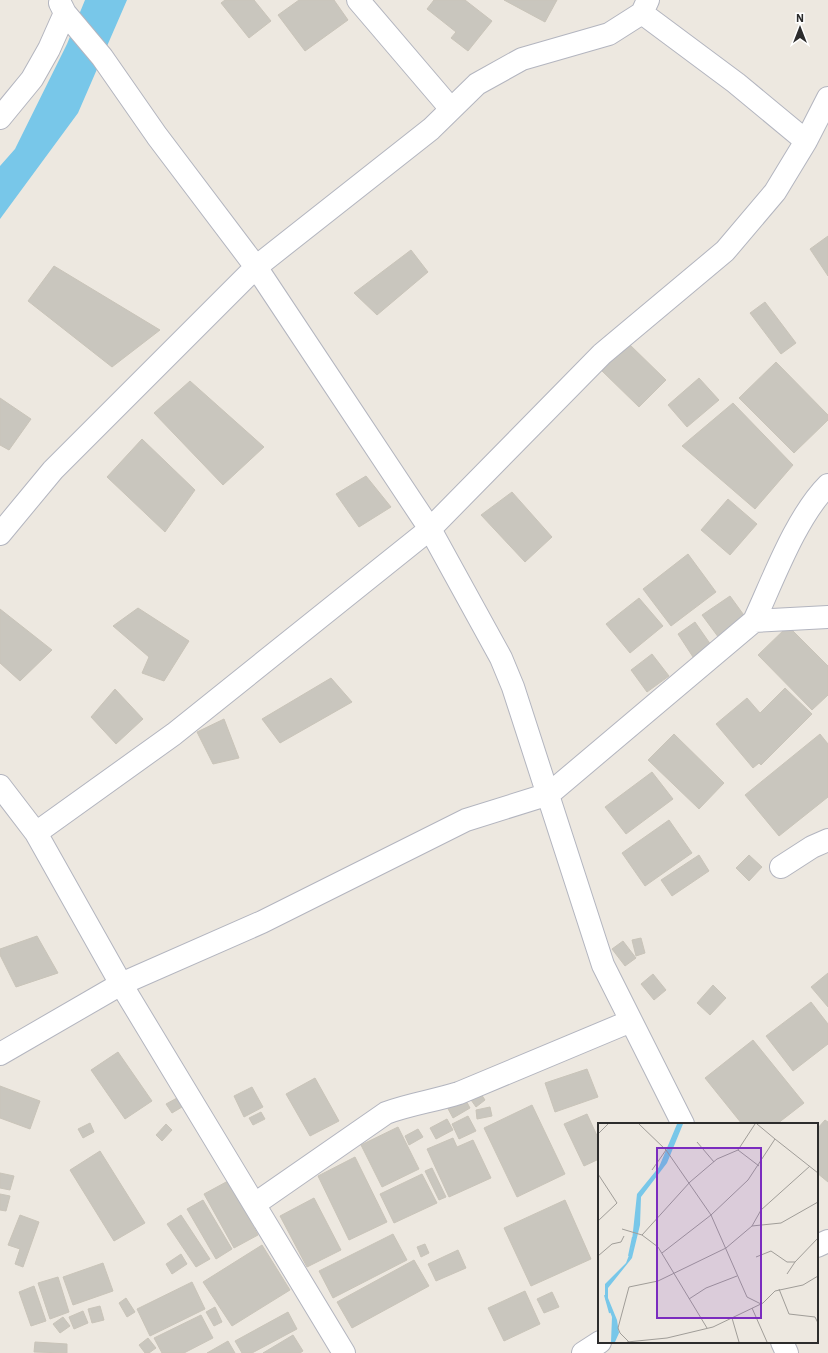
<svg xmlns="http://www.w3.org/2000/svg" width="828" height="1353" font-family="'IBM Plex Sans',sans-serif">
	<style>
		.water { fill: #78c7e9 }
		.building { fill: #c9c6be; stroke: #c9c4b9 }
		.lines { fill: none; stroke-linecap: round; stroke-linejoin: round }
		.minor-casing { stroke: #b3b5bf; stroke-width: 24 }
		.minor { stroke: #fff; stroke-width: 22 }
		.inset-river { fill: none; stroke: #78c7e9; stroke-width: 2 }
		.inset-road { fill: none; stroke: #a09d98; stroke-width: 1 }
		.view { fill: #7b2cbf; fill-opacity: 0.15; stroke: #7b2cbf; stroke-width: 2 }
		.inset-edge { fill: none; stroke: #2c2c2c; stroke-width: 2 }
	</style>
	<rect width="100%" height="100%" fill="#ede8e0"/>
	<path class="water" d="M85,0H127L78,113L0,219V166L15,149L67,44Z"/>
	<path class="building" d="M225,0H254L271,21L249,38L221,3Z
		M299,0H334L348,20L305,51L278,15Z
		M434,0H465L492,21L468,51L451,38L456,32L427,9Z
		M504,0H557L545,22Z
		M828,236V276L810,249Z
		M411,250L428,272L377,315L354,293Z
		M54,266L160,330L112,367L28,301Z
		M765,302L796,343L781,354L750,313Z
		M628,343L666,380L639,407L601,370Z
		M776,362L828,415V420L794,453L739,398Z
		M699,378L719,400L687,427L668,405Z
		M190,381L264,447L223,485L154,413Z
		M0,398L31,419L9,450L0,445Z
		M733,403L793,465L755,509L682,446Z
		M142,439L195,490L165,532L107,477Z
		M366,476L391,507L359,527L336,494Z
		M512,492L552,537L525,562L481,515Z
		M728,499L757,524L730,555L701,530Z
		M688,554L716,592L671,626L643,589Z
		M730,596L746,618L719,638L702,615Z
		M639,598L663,626L630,653L606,624Z
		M138,608L189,641L164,681L142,673L149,657L113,626Z
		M0,609L52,650L20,681L0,663Z
		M695,622L711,645L693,657L678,634Z
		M788,626L828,666V695L812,710L758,655Z
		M652,654L669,676L647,692L631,670Z
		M331,678L352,702L280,743L262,719Z
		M785,688L812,714L761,765L759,763L753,768L716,724L747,698L760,713Z
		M115,689L143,719L116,744L91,717Z
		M224,719L239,758L213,764L197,732Z
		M674,734L724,783L699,809L648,760Z
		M820,734L828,744V797L779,836L745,795Z
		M652,772L673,799L626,834L605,807Z
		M669,820L692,853L645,886L622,853Z
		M699,855L709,871L672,896L661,880Z
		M749,855L762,867L749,881L736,868Z
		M37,936L58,973L16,987L0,955V949Z
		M641,938L645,953L636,956L632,940Z
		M623,941L636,958L625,966L612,949Z
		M828,973V1007L811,987Z
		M653,974L666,990L654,1000L641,984Z
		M713,985L726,998L710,1015L697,1003Z
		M811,1002L828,1024V1044L793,1071L766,1036Z
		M753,1040L804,1103L777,1124H742L705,1078Z
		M118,1052L152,1101L125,1119L91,1070Z
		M587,1069L598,1097L555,1112L545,1083Z
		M315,1078L339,1121L310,1136L286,1094Z
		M0,1086L40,1101L30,1129L0,1118Z
		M252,1087L263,1107L244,1117L234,1096Z
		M479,1091L485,1100L476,1107L469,1097Z
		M463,1095L470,1108L453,1118L446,1105Z
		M177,1098L182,1107L172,1113L166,1104Z
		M532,1105L565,1174L517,1197L484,1128Z
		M490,1107L492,1116L477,1119L476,1110Z
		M261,1112L265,1119L253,1125L249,1118Z
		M587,1114L599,1140V1159L584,1166L564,1124Z
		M468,1116L476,1131L459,1139L452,1124Z
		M447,1119L453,1130L436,1139L430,1128Z
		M825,1120L828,1122V1182L817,1173V1129Z
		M90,1123L94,1132L83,1138L78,1129Z
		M166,1124L172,1130L162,1141L156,1135Z
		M398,1127L419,1169L382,1187L361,1145Z
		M418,1129L423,1137L409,1145L405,1136Z
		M453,1138L457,1147L473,1140L491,1178L449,1197L427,1149Z
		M100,1151L145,1223L114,1241L70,1170Z
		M355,1157L387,1222L349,1240L318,1176Z
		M432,1168L446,1197L439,1200L425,1171Z
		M0,1173L14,1176L10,1190L0,1188Z
		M422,1174L437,1203L394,1223L380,1194Z
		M228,1181L258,1235L234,1248L204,1194Z
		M0,1194L10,1196L6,1211L0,1210Z
		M314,1198L341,1250L307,1267L280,1216Z
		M203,1200L232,1249L216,1259L187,1209Z
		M565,1200L591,1259L531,1286L504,1228Z
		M20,1215L39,1222L23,1267L15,1264L20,1249L8,1245Z
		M181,1215L210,1259L196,1267L167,1224Z
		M393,1234L407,1260L333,1298L319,1271Z
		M425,1244L429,1253L421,1257L417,1247Z
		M262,1245L290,1290L232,1326L203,1282Z
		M458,1250L466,1268L436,1281L428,1264Z
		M181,1254L187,1264L172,1274L166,1264Z
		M414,1260L429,1286L352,1328L337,1302Z
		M103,1263L113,1291L73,1305L63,1277Z
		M58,1277L69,1312L50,1319L38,1283Z
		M192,1282L205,1309L150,1336L137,1309Z
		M34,1286L46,1321L31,1326L19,1292Z
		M525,1291L540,1324L504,1341L488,1308Z
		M552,1292L559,1307L544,1313L537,1299Z
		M126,1298L135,1312L127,1317L119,1303Z
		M100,1306L104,1320L92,1323L88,1309Z
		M215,1307L222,1322L214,1326L206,1312Z
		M83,1311L88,1323L74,1329L69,1317Z
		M288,1312L297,1329L252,1353H242L235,1341Z
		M201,1315L213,1338L184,1353H162L154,1338Z
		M63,1317L70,1326L60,1333L53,1324Z
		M293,1335L303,1351L300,1353H263Z
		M148,1338L156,1348L149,1353H145L139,1345Z
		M228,1341L235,1353H207Z
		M35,1342L67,1344V1353L34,1352Z"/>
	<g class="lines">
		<defs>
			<path id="minor" d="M358,0L451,109
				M65,13L102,57L157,136L256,267L430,529L501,658L513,687L603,965L683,1124
				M642,13L736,83L806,141
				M0,118L32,79L49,49L65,13L60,3
				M828,485C796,517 773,580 754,621L828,617
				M0,534L53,470L256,267L431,129L477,84L522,59L609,34L642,13L648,0
				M0,786L36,833L121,984L344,1353
				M36,833L174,734L430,529L602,354L725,251L775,192L806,141L828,98
				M781,867L812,847L828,840
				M0,1054L121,984L262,922L466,820L549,794L754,621
				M255,1204L386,1113C410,1104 434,1101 459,1093L631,1021
				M817,1246L828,1241
				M782,1342L787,1353
				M583,1353L600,1342"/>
		</defs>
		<use href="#minor" class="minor-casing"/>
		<use href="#minor" class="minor"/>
	</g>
	<g transform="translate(598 1123)">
		<rect width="220" height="220" fill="#ede8e0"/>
		<path d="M79,1H85L69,40L43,74L42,102L34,135L10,165V175L19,197L21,210L17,219H13L14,194L7,175V161L28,140L33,127L39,71L61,44Z" fill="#78c7e9"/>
		<path class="inset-river" d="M31,133L35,114M7,172L12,190"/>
		<path class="inset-road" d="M41,1L68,27L54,47M159,1L177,16M0,11L10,1M99,19L116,39M68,27L113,92L149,174L163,181M140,27L161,43M212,43L163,87L154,103L183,100L220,79M0,51L19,80L0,98M24,106L44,112L60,124L109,205M44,112L92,59L119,36L140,27L157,1M64,130L113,92L150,57L177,16L220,50M0,133L14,121L23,119L26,113M158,134L173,128L189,139H197L220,115M189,151L197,139M181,166L191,191L217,194L220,200M91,176L108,165L139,153M154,185L169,219M134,195L141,219M29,219L69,215L115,204L165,180L177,168L205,162L220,153M31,219L22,210L20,205L31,164L60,158L128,125L154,103"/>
		<path class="view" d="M59,25H163V195H59Z"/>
		<rect width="220" height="220" class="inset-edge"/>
	</g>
	<g transform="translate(800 28)" stroke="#ffffff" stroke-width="3" paint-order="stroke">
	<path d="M0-3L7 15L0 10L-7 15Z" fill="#2c2c2c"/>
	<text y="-6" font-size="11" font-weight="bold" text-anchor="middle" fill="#2c2c2c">N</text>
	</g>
</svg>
